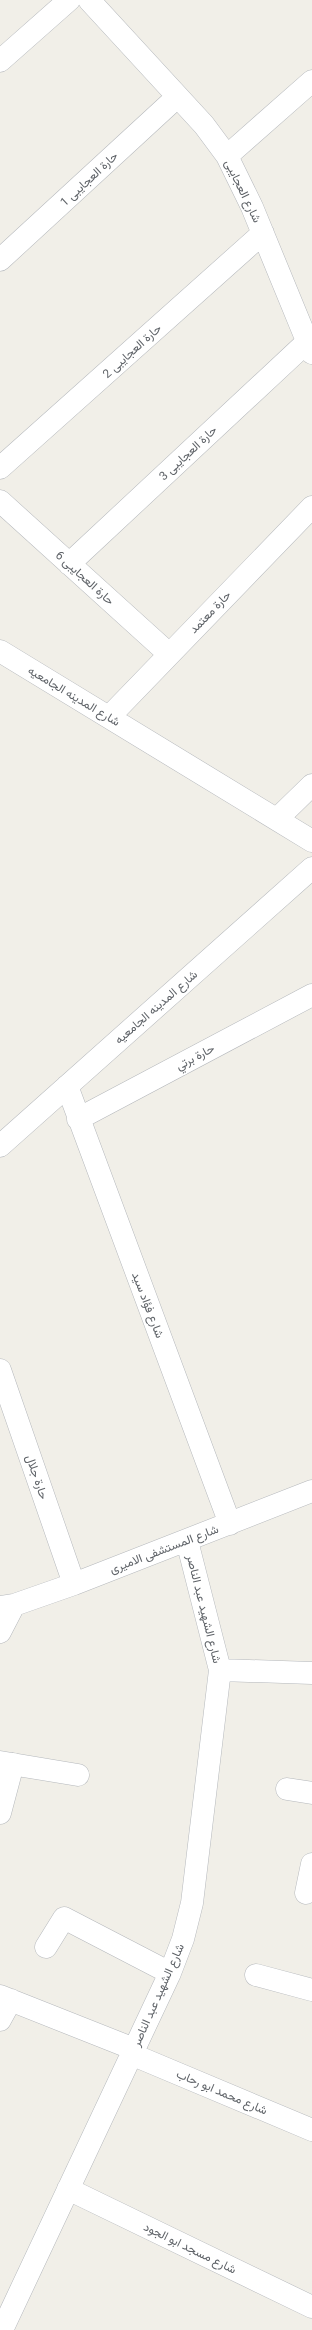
<svg xmlns="http://www.w3.org/2000/svg" width="312" height="2330" font-family="Roboto,Vazirmatn,sans-serif">
	<style>
		.lines { fill: none; stroke-linecap: round; stroke-linejoin: round }
		.street-casing { stroke: #b5b8bc; stroke-width: 23 }
		.street { stroke: #fff; stroke-width: 22 }
		.labels { text-anchor: middle; stroke-width: 3; stroke-linejoin: round; paint-order: stroke }
		.street-label { font-size: 12px; fill: #5f6368; stroke: #fff }
	</style>
	<rect width="100%" height="100%" fill="#f1efe8"/>
	<g class="lines">
		<defs>
			<path id="street" d="M89,0L204,125L227,156L252,207L312,353
				M0,61L69,0
				M227,156L312,81
				M0,260L177,97
				M0,468L263,233
				M0,501L169,654
				M69,564L307,342
				M0,651L312,841
				M109,717L312,507
				M277,819L312,785
				M67,1086L230,1524
				M78,1119L312,995
				M0,1146L312,868
				M0,1370L74,1584
				M0,1607L14,1605L74,1584L312,1491
				M0,1632L14,1605
				M220,1670L312,1673
				M0,1762L78,1775
				M287,1789L312,1793
				M0,1813L13,1764
				M306,1893L312,1864
				M46,1947L64,1918L170,1973
				M256,1975L312,1990
				M0,1996L134,2049
				M0,2020L11,2000
				M131,2054L312,2130
				M68,2189L312,2307
				M2,2330L170,1973L183,1939L192,1903L220,1670L187,1541"/>
		</defs>
		<use href="#street" class="street-casing"/>
		<use href="#street" class="street"/>
	</g>
	<g class="labels">
		<g class="street-label">
			<text transform="translate(89 179) rotate(-43)" y="4">حارة العجايبى 1</text>
			<text transform="translate(243 191) rotate(64)" y="4">شارع العجايبى</text>
			<text transform="translate(132 351) rotate(-42)" y="4">حارة العجايبى 2</text>
			<text transform="translate(188 453) rotate(-43)" y="4">حارة العجايبى 3</text>
			<text transform="translate(85 578) rotate(42)" y="4">حارة العجايبى 6</text>
			<text transform="translate(210 612) rotate(-46)" y="4">حارة معتمد</text>
			<text transform="translate(74 696) rotate(31)" y="4">شارع المدينه الجامعيه</text>
			<text transform="translate(156 1007) rotate(-41)" y="4">شارع المدينه الجامعيه</text>
			<text transform="translate(195 1057) rotate(-28)" y="4">حارة برتي</text>
			<text transform="translate(148 1305) rotate(69)" y="4">شارع فؤاد سيد</text>
			<text transform="translate(37 1477) rotate(71)" y="4">حارة جلال</text>
			<text transform="translate(164 1549) rotate(-21)" y="4">شارع المستشفى الاميرى</text>
			<text transform="translate(204 1609) rotate(76)" y="4">شارع الشهيد عبد الناصر</text>
			<text transform="translate(158 1995) rotate(-66)" y="4">شارع الشهيد عبد الناصر</text>
			<text transform="translate(222 2092) rotate(23)" y="4">شارع محمد ابو رحاب</text>
			<text transform="translate(190 2248) rotate(26)" y="4">شارع مسجد ابو الجود</text>
		</g>
	</g>
</svg>
